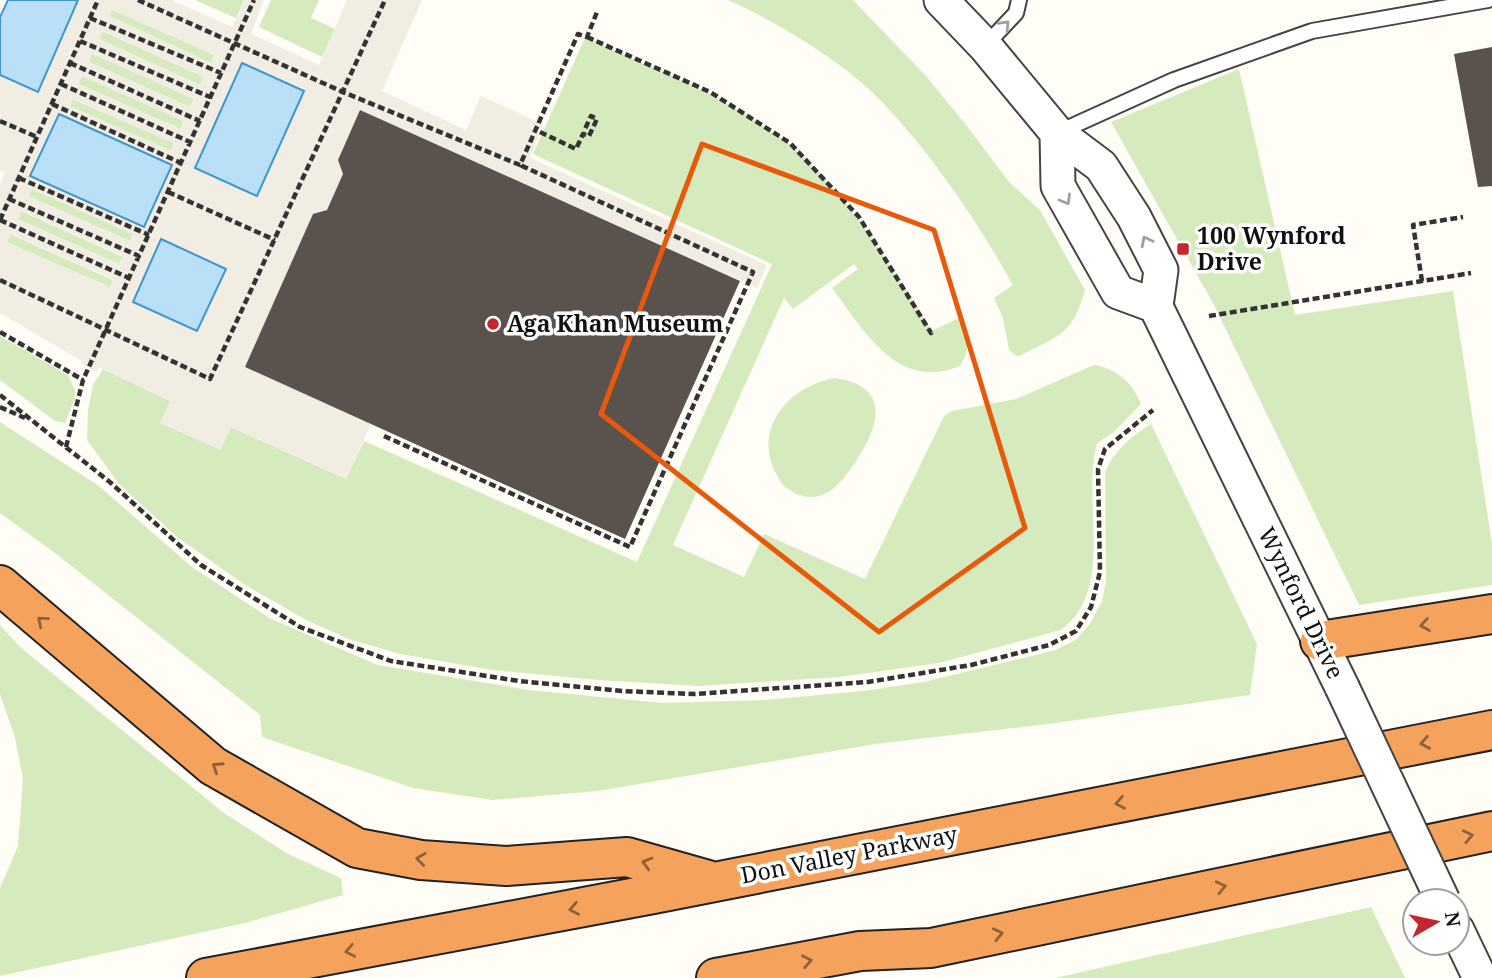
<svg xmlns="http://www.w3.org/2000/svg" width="1492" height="978" font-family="'Noto Serif',serif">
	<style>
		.green { fill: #d5ebbd }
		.plaza { fill: #f1ede2; fill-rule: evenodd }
		.water { fill: #b9e0f7; stroke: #3f96cf; stroke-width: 2 }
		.building { fill: #5a524d }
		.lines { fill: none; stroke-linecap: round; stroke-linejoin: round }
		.service-casing { stroke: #444; stroke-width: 18 }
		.tertiary-casing { stroke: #444; stroke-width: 37 }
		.motorway-casing { stroke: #222; stroke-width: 42 }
		.path { stroke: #333; stroke-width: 4.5; stroke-dasharray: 7 3.5; stroke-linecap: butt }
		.service { stroke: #fff; stroke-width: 14 }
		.tertiary { stroke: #fff; stroke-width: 33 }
		.motorway { stroke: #f5a25d; stroke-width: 38 }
		.tertiary-bridge-casing { stroke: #444; stroke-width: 37; stroke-linecap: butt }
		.tertiary-bridge { stroke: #fff; stroke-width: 33 }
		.oneway { stroke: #a0a0a0 }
		.oneway2 { stroke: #8e613b }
		.marked { fill: none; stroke: #e8590c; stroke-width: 5; stroke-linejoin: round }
		.poi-dot { fill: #c4262e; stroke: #fff; stroke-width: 2.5 }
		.labels { text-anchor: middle; stroke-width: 7; stroke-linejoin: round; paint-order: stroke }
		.poi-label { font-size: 23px; font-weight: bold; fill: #111; stroke: #fff; text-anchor: start }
		.street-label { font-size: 23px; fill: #111; stroke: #fff }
	</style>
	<rect width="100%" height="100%" fill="#fffdf5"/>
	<path class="green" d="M195,0H244L236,18Z
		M271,0H319L311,18L335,29L322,57L259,27Z
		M728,0H853L926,76L967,126L1009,182L1040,210L1085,290C1072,336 1059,335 1020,356H1016L1009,350L1003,318L994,298L1013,285C976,220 935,158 883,103C844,62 779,23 728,0Z
		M113,9L214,55L211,63L109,16Z
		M102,31L204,77L200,85L99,39Z
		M585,38C654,69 732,97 791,146C851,197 890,266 932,331L959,318C968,334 972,349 960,366C897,392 864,330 832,288L858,269L854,264L793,309L784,298L673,545L744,577L764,534L865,579L944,416L952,411L1016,399L1094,365C1116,368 1134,384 1141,404L1114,432L1097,443C1081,502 1116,589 1061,630L939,663L840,677L699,686L597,680L492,670L400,654L349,639L308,621L245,585L177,537L119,484L87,440L88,410L93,385L103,369L170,401L220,450L231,427L346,479L364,441L637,562L772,264L533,154Z
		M92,53L194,99L190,107L89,62Z
		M1239,69L1295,315L1453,291L1492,544V585L1359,605L1214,305L1111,122Z
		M82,76L184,121L181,129L78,84Z
		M72,99L174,143L171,151L69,106Z
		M32,189L133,234L130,241L28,196Z
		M21,211L123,257L119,264L17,219Z
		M10,234L113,280L110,287L6,242Z
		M0,336L68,375L75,390V398L65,423L55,421L0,380Z
		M835,378C891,386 880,426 856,461C846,475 838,489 822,495C812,499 800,497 791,491C782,486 776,475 772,465C757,422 793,385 835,378Z
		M0,422L99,486L192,567L271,619L378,665L529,690L663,703L765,700L863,691L924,682L1056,650L1077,639L1091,622L1102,601L1106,580L1105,473C1113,451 1132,436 1151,424L1257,644L1250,695L1049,724L875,744L598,791L492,800L413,788L262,737L260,715L55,553L0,513Z
		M0,625L20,647L224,813L288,854L341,878L343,895L245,923L0,976V888L18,846L23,778L15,738L0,694Z
		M1371,907L1405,978H1055Z"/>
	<path class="plaza" d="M78,0H172L232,27L245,0H264L251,34L319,65L347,0H422L382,91L466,130L481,96L538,122L543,124L530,158L767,265L757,288L360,110L338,160L343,174L327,210L313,215L245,367L371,424L346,479L231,427L220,450L160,423L170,401L103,369L99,368L97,372L81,364L82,361L0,313V184L5,173L0,170V75L38,92ZM112,10L214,55L211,63L110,16ZM103,31L203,77L201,85L99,39ZM92,54L194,99L191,107L89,62ZM82,76L183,121L181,129L79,84ZM73,99L173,143L171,151L70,106ZM32,189L133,234L130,241L28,196ZM22,211L123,256L120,264L18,219ZM11,234L113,279L110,287L7,242Z"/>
	<path class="water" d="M8,0H78L38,92L0,75V17Z
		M242,63L304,91L257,196L195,168Z
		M59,114L172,165L144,227L30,176Z
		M161,239L226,269L197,331L133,302Z"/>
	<path class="building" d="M1492,47V186L1478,187L1454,54Z
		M360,110L740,281L625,539L245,367L313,214L327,210L343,174L338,160Z"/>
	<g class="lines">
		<defs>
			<path id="service" d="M985,46L1016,13L1019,0
				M1057,133L1174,80L1312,31L1488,0"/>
			<path id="tertiary" d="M941,0L985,46L1057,133L1101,166L1134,217L1161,270L1156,306L1158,311L1342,687
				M1057,133L1058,186L1118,292L1156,306
				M1457,930L1480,978"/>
			<path id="motorway" d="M0,585L213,766L357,848L421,860L506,866L627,857L708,880
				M1320,641L1492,614
				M206,978L653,894L1492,730
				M716,978L860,951L931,948L1492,831"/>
		</defs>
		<use href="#service" class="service-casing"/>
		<use href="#tertiary" class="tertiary-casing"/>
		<use href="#motorway" class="motorway-casing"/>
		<path class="path" d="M138,0L343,92L520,165L578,34L587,37L597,12
			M90,18L221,73
			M587,37L710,92L790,143L859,217L931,333L932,332
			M80,41L210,97
			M70,63L200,121
			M61,84L190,142
			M52,104L181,163
			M0,121L37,137
			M540,132L576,149L583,134L589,136L597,119L591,116L585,129
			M19,178L149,235
			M168,192L275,240
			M9,199L139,256
			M0,220L98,0
			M0,220L129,278
			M0,280L210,379L385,0
			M1422,281L1413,225L1463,217
			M1209,316L1471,273
			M0,332L83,380
			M0,395L111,483L201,565L300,627L391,661L519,681L622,691L694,694L868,682L971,665L1049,645L1076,631L1091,607L1100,572L1098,469L1105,449L1153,410
			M0,407L25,418
			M384,436L630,547L753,272L520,165
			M66,447L83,380L254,0"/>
		<use href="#service" class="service"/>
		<use href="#tertiary" class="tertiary"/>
		<use href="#motorway" class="motorway"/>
		<defs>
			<path id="tertiary-bridge" d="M1342,687L1443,901"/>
		</defs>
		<use href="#tertiary-bridge" class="tertiary-bridge-casing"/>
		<use href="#tertiary-bridge" class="tertiary-bridge"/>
	</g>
	<defs><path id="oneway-chevron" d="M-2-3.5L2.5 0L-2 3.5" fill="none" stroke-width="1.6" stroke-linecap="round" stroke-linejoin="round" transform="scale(1.75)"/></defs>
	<g class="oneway">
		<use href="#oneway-chevron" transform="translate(1005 25) rotate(-47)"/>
		<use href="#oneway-chevron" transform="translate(1066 200) rotate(60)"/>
		<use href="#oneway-chevron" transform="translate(1146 241) rotate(-117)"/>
	</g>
	<g class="oneway2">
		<use href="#oneway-chevron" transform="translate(42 621) rotate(-140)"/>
		<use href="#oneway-chevron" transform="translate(1425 625) rotate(171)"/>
		<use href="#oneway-chevron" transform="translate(1425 743) rotate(169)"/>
		<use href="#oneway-chevron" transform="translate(217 767) rotate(-147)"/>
		<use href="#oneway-chevron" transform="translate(1120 803) rotate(169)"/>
		<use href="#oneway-chevron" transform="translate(1468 836) rotate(-12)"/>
		<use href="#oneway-chevron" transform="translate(421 859) rotate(-173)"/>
		<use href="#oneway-chevron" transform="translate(647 863) rotate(-164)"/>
		<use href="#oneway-chevron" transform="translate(1221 887) rotate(-12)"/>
		<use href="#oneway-chevron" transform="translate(574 909) rotate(169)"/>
		<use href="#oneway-chevron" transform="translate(998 934) rotate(-12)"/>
		<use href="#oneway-chevron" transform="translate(350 951) rotate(169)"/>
		<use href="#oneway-chevron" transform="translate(807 961) rotate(-11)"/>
	</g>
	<path class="marked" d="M702,144L934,230L1025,528L879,632L601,414Z"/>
	<g class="poi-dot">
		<rect x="1176" y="242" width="14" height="14" rx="3.5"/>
		<circle cx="493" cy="324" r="7"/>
	</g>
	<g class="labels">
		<g class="poi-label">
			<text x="1197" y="244">100 Wynford<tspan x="1197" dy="26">Drive</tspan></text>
			<text x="507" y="332">Aga Khan Museum</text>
		</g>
		<g class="street-label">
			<text transform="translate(1301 603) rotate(64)" y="8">Wynford Drive</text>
			<text transform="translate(849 855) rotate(-11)" y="8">Don Valley Parkway</text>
		</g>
	</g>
	<g transform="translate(1436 922) rotate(81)"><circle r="33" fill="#ffffff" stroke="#a0a0a0" stroke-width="2"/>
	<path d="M0-5L12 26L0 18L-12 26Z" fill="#c4262e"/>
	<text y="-10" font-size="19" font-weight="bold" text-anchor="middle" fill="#111111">N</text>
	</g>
</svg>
